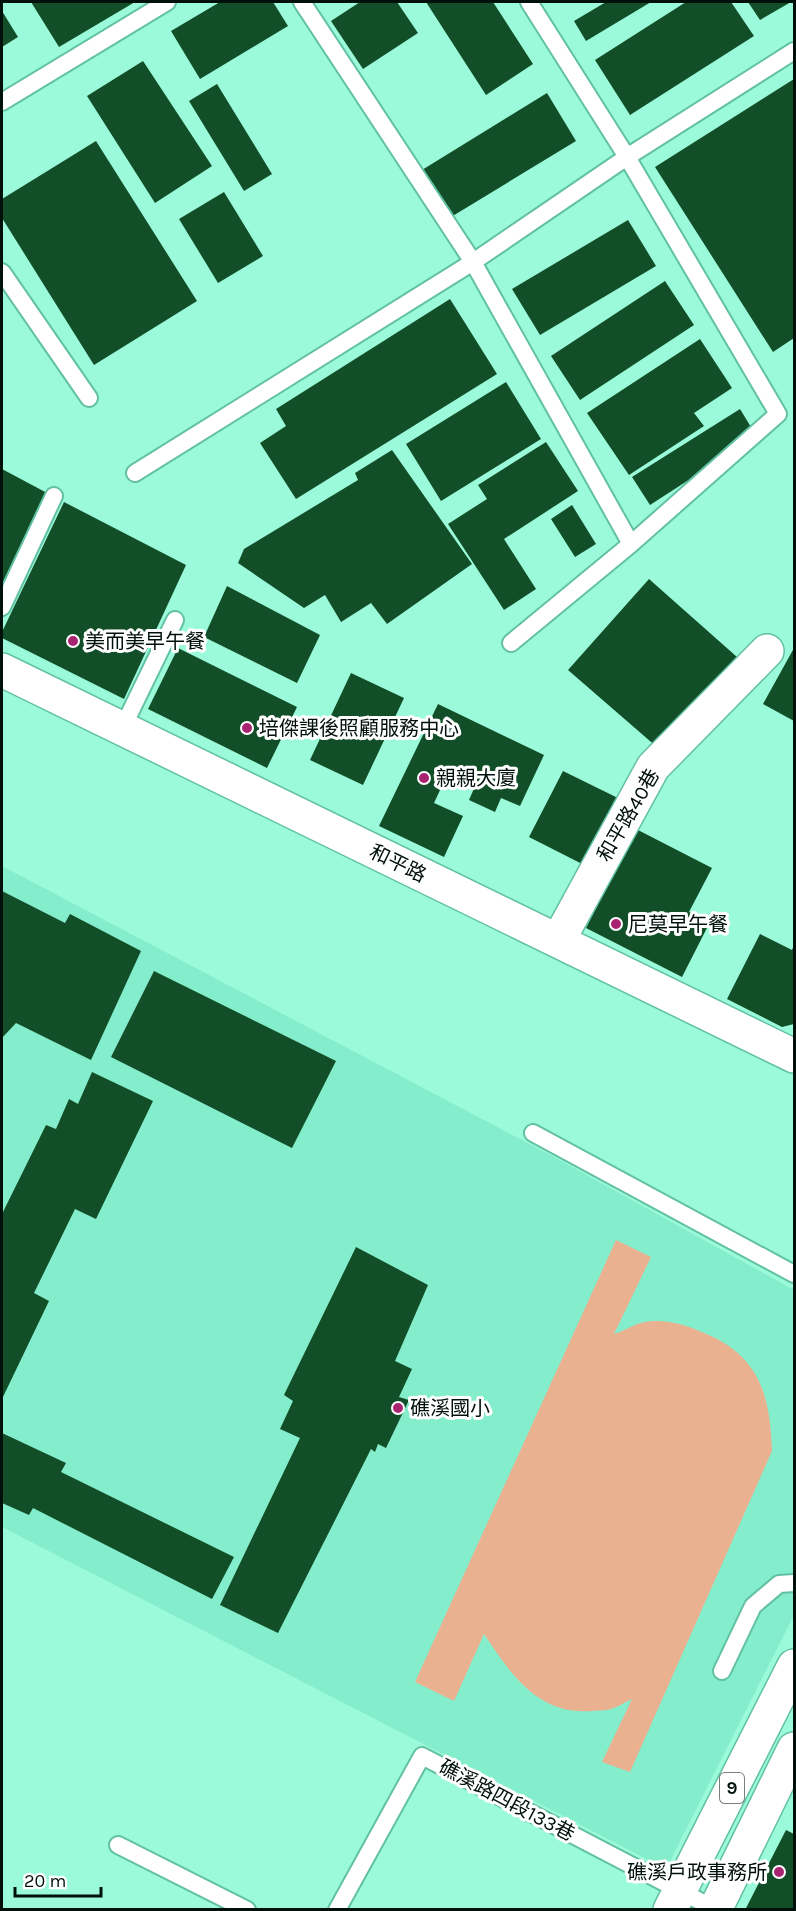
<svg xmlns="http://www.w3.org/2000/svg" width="796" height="1911" font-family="Karla,'Noto Sans TC',sans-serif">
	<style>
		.built { fill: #84edcc }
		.green { fill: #eab191 }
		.building { fill: #124e27 }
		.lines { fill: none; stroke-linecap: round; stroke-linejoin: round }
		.service-casing { stroke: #62c1a3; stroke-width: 20 }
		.minor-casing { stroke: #62c1a3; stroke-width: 36 }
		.primary-casing { stroke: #62c1a3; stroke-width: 36 }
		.service { stroke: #fff; stroke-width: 16 }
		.minor { stroke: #fff; stroke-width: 33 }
		.primary { stroke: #fff; stroke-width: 33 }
		.poi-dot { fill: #a82470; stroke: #fff; stroke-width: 2 }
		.labels { text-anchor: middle; stroke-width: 6; stroke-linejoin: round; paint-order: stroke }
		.shield { fill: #fff; stroke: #4c5854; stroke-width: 1.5 }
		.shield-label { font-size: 18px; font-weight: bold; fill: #00100a }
		.poi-label { font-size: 20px; fill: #00100a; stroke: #fff; text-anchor: start }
		.street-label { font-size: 20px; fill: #00100a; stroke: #fff }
	</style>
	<rect width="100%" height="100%" fill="#9bfada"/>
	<path class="built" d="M2,866L558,1159L794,1290V1615L666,1869L2,1527Z"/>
	<path class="green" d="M616,1240L651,1257L614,1334C624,1331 634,1324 645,1322C663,1319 683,1324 699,1331C758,1353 770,1392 772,1451L630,1772L602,1762L632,1699C625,1702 618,1707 611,1709C605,1711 598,1710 592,1711C537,1715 511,1674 484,1634L454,1701L415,1682Z"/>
	<path class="building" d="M31,2H135L59,47Z
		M220,2H273L288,26L200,79L171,31Z
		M360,2H397L418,33L363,69L331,21Z
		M426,2H493L533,64L486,95Z
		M606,2H651L586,41L574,21Z
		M686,2H731L754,36L630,115L595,60Z
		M748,2H791L760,20Z
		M2,11L18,37L2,47Z
		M143,61L212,166L155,203L87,96Z
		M794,79V338L773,352L655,167Z
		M217,84L272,174L244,191L189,101Z
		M547,93L576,141L451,217L422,170Z
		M96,141L197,301L94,365L2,218V199Z
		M224,192L263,256L218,283L179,219Z
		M628,220L656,266L540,335L512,289Z
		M665,281L694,325L580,400L551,356Z
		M450,299L497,374L296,499L260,443L286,426L276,409Z
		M700,339L732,388L694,413L704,426L629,475L587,413Z
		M506,382L541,439L441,501L406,444Z
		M740,409L754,432L718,461L650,505L632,477Z
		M546,442L578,491L504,539L536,589L504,610L448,524L487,499L478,485Z
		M392,450L472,564L387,624L371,603L341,622L325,595L304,608L238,563L244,549L358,480L355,473Z
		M2,469L47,493L2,586Z
		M64,502L186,565L124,699L2,638V632Z
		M572,505L596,544L575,557L551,519Z
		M649,579L737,657L658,748L568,670Z
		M227,586L320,635L297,683L204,637Z
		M178,648L297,707L267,768L148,709Z
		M794,648V721L763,704Z
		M351,673L404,698L363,785L310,760Z
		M438,704L544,755L520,806L501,798L495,812L469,800L476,784L449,771L434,803L463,816L444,857L379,826Z
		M563,771L624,801L590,868L529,837Z
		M636,829L712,868L689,912L710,922L682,977L586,928Z
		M2,891L65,923L70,914L141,951L91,1060L16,1023L2,1038Z
		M760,934L792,950L794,945V1024L782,1027L727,999Z
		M154,971L336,1061L292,1148L111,1057Z
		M92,1072L153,1101L96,1219L75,1209L34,1293L49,1301L2,1399V1214L46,1125L56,1129L69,1099L78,1104Z
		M356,1247L428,1285L395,1361L412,1369L399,1397L409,1400L386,1448L378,1444L375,1452L371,1449L278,1633L220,1605L300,1438L280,1429L293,1401L284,1395Z
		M2,1433L66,1463L61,1472L234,1557L212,1599L33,1508L29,1515L2,1503Z
		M786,1830L794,1834V1910H745Z"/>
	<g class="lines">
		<defs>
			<path id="service" d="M302,2L473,262L631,544
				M2,102L167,2
				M2,272L89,398
				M135,473L473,262L627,157L794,51
				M2,607L54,496
				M511,643L631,544L778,414L627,157L529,2
				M122,729L175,620
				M533,1133L794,1274
				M722,1671L753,1606L779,1584L794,1583
				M118,1845L247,1910
				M337,1910L422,1756L715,1909"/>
			<path id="minor" d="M2,670L794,1056
				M558,941L653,767L767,651"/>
			<path id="primary" d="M670,1910L794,1666
				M715,1910L794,1749"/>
		</defs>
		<use href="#service" class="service-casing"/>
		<use href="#minor" class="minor-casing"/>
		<use href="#primary" class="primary-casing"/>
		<use href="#service" class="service"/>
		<use href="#minor" class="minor"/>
		<use href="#primary" class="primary"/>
	</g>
	<g class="poi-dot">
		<circle cx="73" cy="641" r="6"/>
		<circle cx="247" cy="728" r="6"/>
		<circle cx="424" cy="778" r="6"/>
		<circle cx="616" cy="924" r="6"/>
		<circle cx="398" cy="1408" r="6"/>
		<circle cx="779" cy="1872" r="6"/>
	</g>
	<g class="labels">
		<rect class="shield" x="720" y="1773" width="24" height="30" rx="4.5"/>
		<g class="shield-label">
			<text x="732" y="1794">9</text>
		</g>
		<g class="poi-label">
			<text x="85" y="648">美而美早午餐</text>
			<text x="259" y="735">培傑課後照顧服務中心</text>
			<text x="436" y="785">親親大廈</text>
			<text x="628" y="931">尼莫早午餐</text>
			<text x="410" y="1415">礁溪國小</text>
			<text x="767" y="1879" text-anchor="end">礁溪戶政事務所</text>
		</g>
		<g class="street-label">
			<text transform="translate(628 815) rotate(-60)" y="7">和平路40巷</text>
			<text transform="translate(398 863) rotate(26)" y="7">和平路</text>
			<text transform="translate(507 1800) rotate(28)" y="7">礁溪路四段133巷</text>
		</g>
	</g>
	<rect width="796" height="1911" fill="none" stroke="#00100a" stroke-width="6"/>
	<path d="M15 1887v9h86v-9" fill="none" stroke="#00100a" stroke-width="3"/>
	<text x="24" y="1887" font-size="18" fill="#00100a" stroke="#ffffff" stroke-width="4.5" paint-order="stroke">20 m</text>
</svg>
